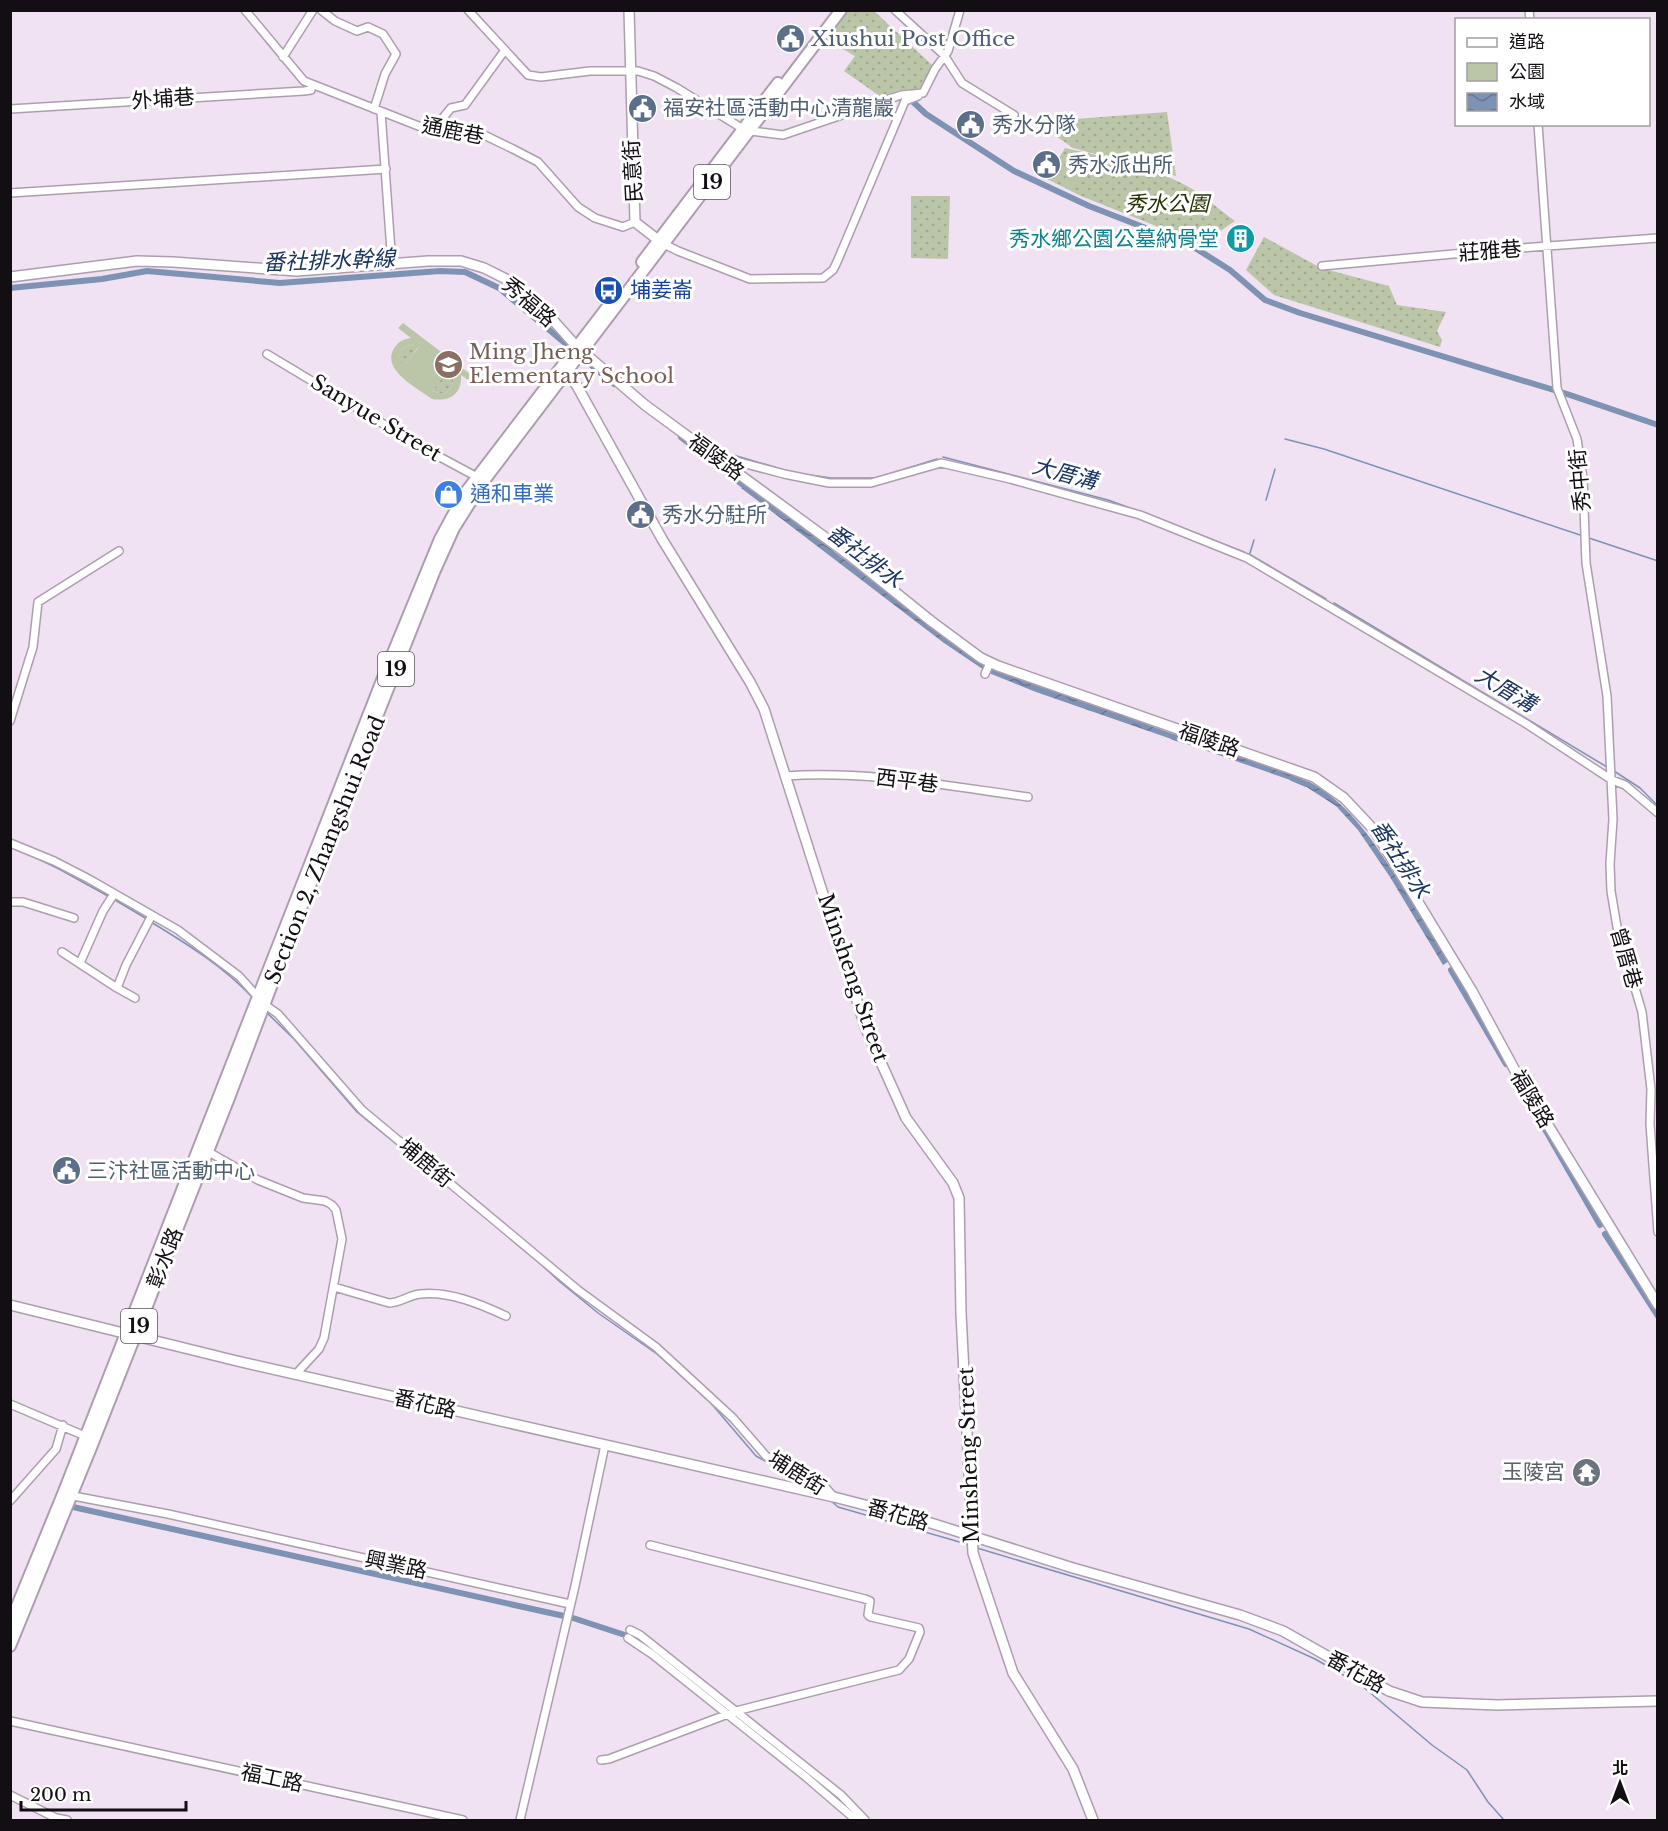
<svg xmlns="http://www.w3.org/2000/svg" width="1668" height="1831" font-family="'Libre Baskerville','Noto Sans TC',serif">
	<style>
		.green { fill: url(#green-dots) }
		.pitch { fill: #bbc5a7; fill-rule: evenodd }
		.water { fill: url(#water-waves) }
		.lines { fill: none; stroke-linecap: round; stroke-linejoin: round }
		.stream { stroke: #7e92b4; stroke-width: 1.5 }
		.canal { stroke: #7e92b4; stroke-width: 6 }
		.street-casing { stroke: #ad9eaf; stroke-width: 10 }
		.secondary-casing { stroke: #ad9eaf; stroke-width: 12 }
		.primary-casing { stroke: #ad9eaf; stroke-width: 14 }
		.street { stroke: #fff; stroke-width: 7 }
		.secondary { stroke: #fff; stroke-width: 9 }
		.primary { stroke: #fff; stroke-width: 10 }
		.labels { text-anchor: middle; stroke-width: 6; stroke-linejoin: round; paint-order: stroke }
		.shield { fill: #fff; stroke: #5a565a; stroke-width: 1.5 }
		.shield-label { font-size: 20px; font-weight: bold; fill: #130e14 }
		.service-label { font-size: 21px; fill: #4e5e75; stroke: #fff; text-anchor: start }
		.street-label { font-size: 21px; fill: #130e14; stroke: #fff }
		.park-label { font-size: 21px; font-style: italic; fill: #263102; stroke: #fff }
		.culture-label { font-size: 21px; fill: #0d838f; stroke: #fff; text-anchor: end }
		.transit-label { font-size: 21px; fill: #164399; stroke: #fff; text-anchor: start }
		.education-label { font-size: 21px; fill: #785e54; stroke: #fff; text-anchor: start }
		.shop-label { font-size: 21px; fill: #366cbe; stroke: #fff; text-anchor: start }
		.worship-label { font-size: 21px; fill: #5b616d; stroke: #fff; text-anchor: end }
		.water-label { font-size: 22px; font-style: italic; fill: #1b3562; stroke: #fff }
	</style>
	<defs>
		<pattern id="green-dots" width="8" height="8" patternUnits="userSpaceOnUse" patternTransform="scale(1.5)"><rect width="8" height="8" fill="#bbc5a7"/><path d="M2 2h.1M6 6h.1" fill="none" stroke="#a0a88f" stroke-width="1.8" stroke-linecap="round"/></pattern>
		<pattern id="water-waves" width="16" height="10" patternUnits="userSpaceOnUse" patternTransform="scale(1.5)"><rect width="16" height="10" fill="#7e92b4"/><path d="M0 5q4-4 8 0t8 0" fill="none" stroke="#667691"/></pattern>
	</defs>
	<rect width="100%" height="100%" fill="#f0e1f3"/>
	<path class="green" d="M845,11H874L932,65L922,87L919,89L899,90L881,97L844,71L855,56L836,45L839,36L831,28Z
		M1167,112L1176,176L1073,148L1036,122Z
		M1065,148C1105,157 1158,168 1194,190C1208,199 1221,211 1235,221L1201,244L1081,196L1047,179Z
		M911,196H950L948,259L911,258Z
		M1264,237L1321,268L1389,286L1397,305L1446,312L1437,331L1442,340L1440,347L1274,295L1246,270Z
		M410,345L419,346L402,369C396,358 399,349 410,345Z
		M449,369L454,376C453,385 451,391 443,394L432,391Z"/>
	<path class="pitch" d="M1071,168L1082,174L1073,191L1062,185Z
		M403,323L474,377L471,382L461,375C462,394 450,402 432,399C417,388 379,369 395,347C399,341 404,339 411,338L398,328ZM410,345L419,347L402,368C396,358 399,349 410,345ZM449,370L454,376C453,385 451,391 443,394L432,391Z"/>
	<path class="water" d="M747,486L985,665L984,670L944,643L741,488Z
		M992,667L1181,737L1180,742L1036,692L989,673Z
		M1189,739L1302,777L1299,783L1187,744Z
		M1308,781C1352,805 1376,845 1402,886C1418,911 1433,936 1449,961L1443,965L1390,877L1358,830L1336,806L1305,786Z"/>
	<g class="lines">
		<path class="stream" d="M1285,439L1324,449L1580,535
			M713,449L795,473
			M943,457L1108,500L1147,514L1244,552
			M803,474L831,478H876L937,459
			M1266,500L1275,469
			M1589,538L1658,561
			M1250,553L1254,540
			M1249,554L1326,599
			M1334,603L1607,767
			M1614,771L1640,788L1658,806
			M22,851L59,869L108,896
			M115,900L147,919
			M151,922C187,944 223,966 252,997
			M266,1012L294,1039L357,1112L455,1192
			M532,1256L559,1281L598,1313L657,1354L710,1402L756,1456L814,1488
			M830,1500L838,1507L970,1545
			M977,1548L1249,1629L1315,1659L1361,1685L1432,1745L1467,1770L1488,1802L1504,1820
			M839,1801L851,1811"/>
		<path class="canal" d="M911,100L926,114L1014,171L1089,206L1192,246L1230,270L1265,300L1300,313L1567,394L1658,425
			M10,288L102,279L147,271L280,283L440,271L465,272L499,288L614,384
			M681,437L751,491
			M1173,737L1185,741
			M1292,778L1306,784
			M1451,970L1506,1064
			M1527,1098L1600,1225
			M1605,1234L1658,1316
			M73,1507L573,1618L634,1638"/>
		<defs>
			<path id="street" d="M245,10L304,81L426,129L446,133L467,130L482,134L513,149L538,162L578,207L595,218L623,227L635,222
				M321,10L335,21L357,31L368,27L383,34L396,54L385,74L374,109
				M468,10L528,75L541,77L590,71H638L654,76L677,88L743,129L751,131L783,135L901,95L923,93L935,69L948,51L960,10
				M895,10L944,55L962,83L1014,115
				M1529,10L1530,20
				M283,57L313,10
				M10,109L304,91L311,90L312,85
				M381,112L392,265
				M1538,124L1557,388L1577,439L1583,479L1586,563L1607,696L1613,819L1610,864L1611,891L1617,927L1642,1012L1651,1089L1650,1124L1658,1232
				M433,130L451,108L465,105L505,50
				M10,193L386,169
				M664,244L678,251L750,279L823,278L833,270L837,262L905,101L918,96
				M1322,266L1508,249L1658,238
				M267,354L425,449L479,478
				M716,456L784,474L829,483H871L941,463L1010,479L1140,515L1247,558L1525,723L1612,780L1625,785L1658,813
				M985,674L990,663
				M10,721L33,647L38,602L119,551
				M785,776C866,770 948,786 1028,797
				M10,843L54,861L89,879L178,930L239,976L264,1004L278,1014L362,1110L578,1290L656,1347L733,1418L766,1456L826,1488L834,1497
				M10,902H23L74,918
				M62,952L117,988L135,998
				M80,963L103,911L114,894
				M117,988L126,965L152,915
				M207,1151L258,1180L303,1198L325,1201L332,1205L336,1210L342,1239L324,1338L319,1349L296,1374
				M334,1287L389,1303C400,1303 409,1295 420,1294C450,1291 480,1304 506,1316
				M10,1404L85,1436
				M68,1495L168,1514L570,1604
				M10,1501L56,1449L63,1425
				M630,1630L640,1635L841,1795L865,1820
				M628,1638L652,1654L806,1777L856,1820
				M10,1721L463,1820
				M601,1760L609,1759L736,1711L899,1670L909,1659L920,1632L919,1628L871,1617L868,1615L870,1601L865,1599L650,1545
				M10,1795L56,1818L67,1820
				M520,1820L575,1586L605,1445"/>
			<path id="secondary" d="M629,10L635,222L662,243
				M10,277L137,261L173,262L297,271L428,261H461L484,268L508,280L544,310L576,346L645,405L849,555L931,621L981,658L998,666L1314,777L1344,798L1375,831L1472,991L1518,1076L1658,1305
				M563,368L577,386L662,539L750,682L764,709L866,1029L906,1118L953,1183L959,1198L961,1313L973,1553L1013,1673L1073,1769L1093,1820
				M10,1305L237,1361L834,1497L915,1518L1073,1568L1240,1615L1283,1631L1389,1691L1422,1702L1497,1705L1658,1701"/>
			<path id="primary" d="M642,262L778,83
				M10,1623L63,1494L388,665L440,539L465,493L618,293
				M10,1646L92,1445L229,1098L294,926L435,570L454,528L483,482L841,10"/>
		</defs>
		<use href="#street" class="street-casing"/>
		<use href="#secondary" class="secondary-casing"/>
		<use href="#primary" class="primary-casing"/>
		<use href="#street" class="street"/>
		<use href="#secondary" class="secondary"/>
		<use href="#primary" class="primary"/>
	</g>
	<defs>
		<symbol id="civic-disc" viewBox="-11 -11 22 22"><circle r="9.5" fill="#5c6f8a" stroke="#fff"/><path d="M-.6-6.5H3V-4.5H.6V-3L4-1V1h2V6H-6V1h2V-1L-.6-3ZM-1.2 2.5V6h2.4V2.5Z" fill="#fff"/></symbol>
		<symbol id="building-disc" viewBox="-11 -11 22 22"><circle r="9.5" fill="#0f9aa8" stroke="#fff"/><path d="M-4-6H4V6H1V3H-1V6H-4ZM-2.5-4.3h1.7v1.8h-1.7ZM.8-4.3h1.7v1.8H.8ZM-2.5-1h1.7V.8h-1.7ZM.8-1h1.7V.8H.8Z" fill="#fff"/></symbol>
		<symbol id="bus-disc" viewBox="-11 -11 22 22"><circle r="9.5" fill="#1a4fb4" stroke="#fff"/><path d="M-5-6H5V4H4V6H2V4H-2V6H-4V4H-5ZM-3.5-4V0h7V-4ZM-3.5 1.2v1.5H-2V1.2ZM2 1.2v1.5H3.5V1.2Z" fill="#fff"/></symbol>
		<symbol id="school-disc" viewBox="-11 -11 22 22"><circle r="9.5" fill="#8d6e63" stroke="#fff"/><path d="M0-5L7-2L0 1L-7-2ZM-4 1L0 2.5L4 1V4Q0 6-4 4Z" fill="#fff"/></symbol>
		<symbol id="shop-disc" viewBox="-11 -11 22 22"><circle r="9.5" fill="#3f7fe0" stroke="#fff"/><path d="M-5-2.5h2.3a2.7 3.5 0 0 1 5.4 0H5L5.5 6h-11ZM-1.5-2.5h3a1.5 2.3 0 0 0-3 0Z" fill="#fff"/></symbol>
		<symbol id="temple-disc" viewBox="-11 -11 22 22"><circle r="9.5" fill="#6b7280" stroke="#fff"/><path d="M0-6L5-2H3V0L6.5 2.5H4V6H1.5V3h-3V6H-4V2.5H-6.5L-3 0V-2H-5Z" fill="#fff"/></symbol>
	</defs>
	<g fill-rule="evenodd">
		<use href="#civic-disc" x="774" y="22" width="33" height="33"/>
		<use href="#civic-disc" x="626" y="92" width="33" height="33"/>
		<use href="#civic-disc" x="954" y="108" width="33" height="33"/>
		<use href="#civic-disc" x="1030" y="148" width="33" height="33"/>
		<use href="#building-disc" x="1224" y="222" width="33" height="33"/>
		<use href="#bus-disc" x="592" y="274" width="33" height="33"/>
		<use href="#school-disc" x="432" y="348" width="33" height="33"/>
		<use href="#shop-disc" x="432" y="478" width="33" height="33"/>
		<use href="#civic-disc" x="624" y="498" width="33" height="33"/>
		<use href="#civic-disc" x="50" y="1154" width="33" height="33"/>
		<use href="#temple-disc" x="1570" y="1456" width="33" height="33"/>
	</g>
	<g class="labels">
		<g class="shield">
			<rect x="694" y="165" width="36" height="34" rx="4.5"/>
			<rect x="378" y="652" width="36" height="34" rx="4.5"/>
			<rect x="121" y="1309" width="36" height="34" rx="4.5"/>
		</g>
		<g class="shield-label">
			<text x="712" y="189">19</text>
			<text x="396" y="676">19</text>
			<text x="139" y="1333">19</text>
		</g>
		<g class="service-label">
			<text x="811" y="46">Xiushui Post Office</text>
			<text x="663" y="115">福安社區活動中心清龍巖</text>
			<text x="992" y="132">秀水分隊</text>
			<text x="1068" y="172">秀水派出所</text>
			<text x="662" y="522">秀水分駐所</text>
			<text x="87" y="1178">三汴社區活動中心</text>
		</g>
		<g class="street-label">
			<text transform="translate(163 99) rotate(-4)" y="7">外埔巷</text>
			<text transform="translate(453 131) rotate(11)" y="7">通鹿巷</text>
			<text transform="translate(633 171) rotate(-93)" y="7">民意街</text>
			<text transform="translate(1490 251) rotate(-4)" y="7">莊雅巷</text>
			<text transform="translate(529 302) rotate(41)" y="7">秀福路</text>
			<text transform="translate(376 418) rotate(31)" y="7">Sanyue Street</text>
			<text transform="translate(716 457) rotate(36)" y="7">福陵路</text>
			<text transform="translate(1580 480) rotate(-95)" y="7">秀中街</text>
			<text transform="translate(1209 740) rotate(19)" y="7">福陵路</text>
			<text transform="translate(907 781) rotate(7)" y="7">西平巷</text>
			<text transform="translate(325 850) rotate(-68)" y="7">Section 2, Zhangshui Road</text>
			<text transform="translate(1626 958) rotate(74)" y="7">曾厝巷</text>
			<text transform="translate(853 978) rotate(71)" y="7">Minsheng Street</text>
			<text transform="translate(1532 1099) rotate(59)" y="7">福陵路</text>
			<text transform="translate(426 1163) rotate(40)" y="7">埔鹿街</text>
			<text transform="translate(165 1258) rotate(-69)" y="7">彰水路</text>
			<text transform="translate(425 1404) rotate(13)" y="7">番花路</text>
			<text transform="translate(969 1455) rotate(-92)" y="7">Minsheng Street</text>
			<text transform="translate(797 1473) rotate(32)" y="7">埔鹿街</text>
			<text transform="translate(898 1515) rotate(16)" y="7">番花路</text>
			<text transform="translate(396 1565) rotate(12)" y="7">興業路</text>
			<text transform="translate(1356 1672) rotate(29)" y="7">番花路</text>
			<text transform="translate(272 1778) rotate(12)" y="7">福工路</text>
		</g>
		<g class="park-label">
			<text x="1167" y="211">秀水公園</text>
		</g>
		<g class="culture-label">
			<text x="1219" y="246">秀水鄉公園公墓納骨堂</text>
		</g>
		<g class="transit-label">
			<text x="630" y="297">埔姜崙</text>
		</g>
		<g class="education-label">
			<text x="469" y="359">Ming Jheng<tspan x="469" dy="24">Elementary School</tspan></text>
		</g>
		<g class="shop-label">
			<text x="470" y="501">通和車業</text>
		</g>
		<g class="worship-label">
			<text x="1565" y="1479">玉陵宮</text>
		</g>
		<g class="water-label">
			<text transform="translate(329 260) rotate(-2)" y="8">番社排水幹線</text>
			<text transform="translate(1065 473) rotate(15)" y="8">大厝溝</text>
			<text transform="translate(865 556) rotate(38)" y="8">番社排水</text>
			<text transform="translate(1506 689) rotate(31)" y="8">大厝溝</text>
			<text transform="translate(1401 859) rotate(57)" y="8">番社排水</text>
		</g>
	</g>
	<rect width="1668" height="1831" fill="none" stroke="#130e14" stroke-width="24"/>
	<rect x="1455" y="18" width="195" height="108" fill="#ffffff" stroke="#a19fa1" stroke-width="1.5"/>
	<rect x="1467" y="38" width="30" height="9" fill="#ffffff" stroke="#a19fa1" stroke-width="1.5"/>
	<text x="1509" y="48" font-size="18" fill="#130e14">道路</text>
	<rect x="1467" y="63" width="30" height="18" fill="#bbc5a7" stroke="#a19fa1" stroke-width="1.5"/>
	<text x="1509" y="78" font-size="18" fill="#130e14">公園</text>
	<rect x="1467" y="93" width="30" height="18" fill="url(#water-waves)" stroke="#a19fa1" stroke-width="1.5"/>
	<text x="1509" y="108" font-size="18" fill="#130e14">水域</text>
	<g transform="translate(1620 1783)" stroke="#ffffff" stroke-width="4.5" paint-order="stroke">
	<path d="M0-4.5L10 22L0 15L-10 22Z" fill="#130e14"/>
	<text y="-9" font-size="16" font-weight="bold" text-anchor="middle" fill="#130e14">北</text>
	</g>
	<path d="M21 1801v9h165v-9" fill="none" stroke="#130e14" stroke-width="3"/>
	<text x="30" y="1801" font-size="18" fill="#130e14" stroke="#ffffff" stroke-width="4.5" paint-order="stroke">200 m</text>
</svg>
